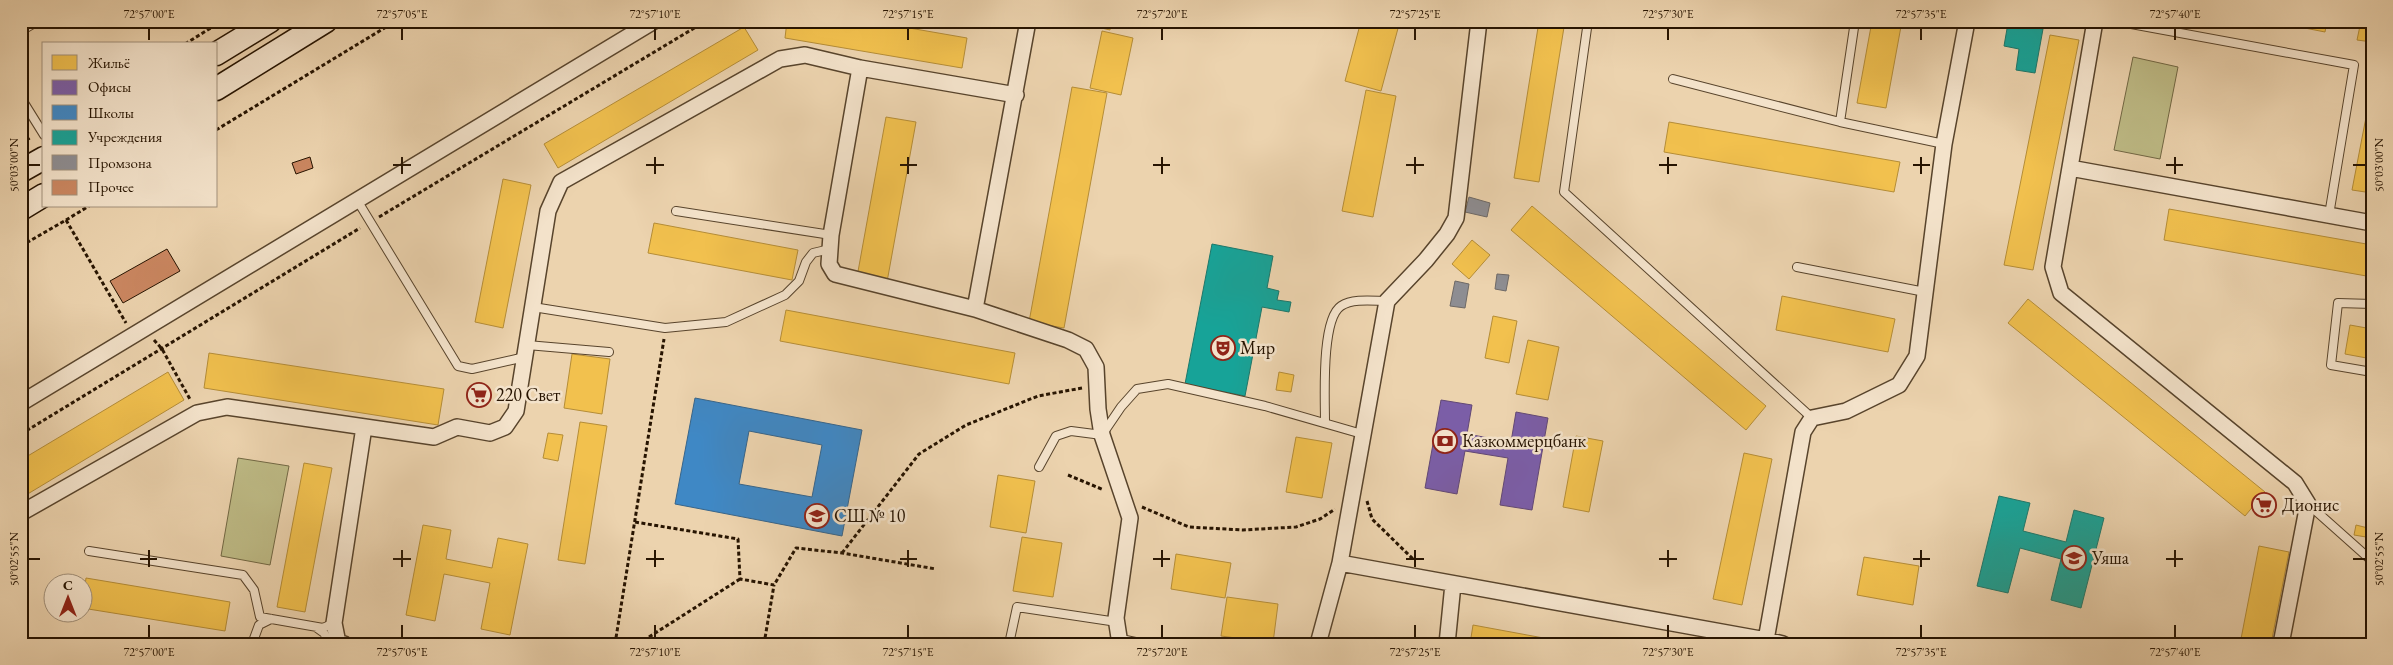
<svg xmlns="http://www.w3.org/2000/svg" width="2393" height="665" font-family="'EB Garamond',serif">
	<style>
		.green { fill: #bebb86; stroke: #726844 }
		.homes { fill: #f2c14e; stroke: #b58d37 }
		.offices { fill: #7b5ea7; stroke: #624875 }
		.schools { fill: #3f88c5; stroke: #38658a; fill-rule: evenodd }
		.public { fill: #17a398; stroke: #1c786b }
		.industry { fill: #8d8d92; stroke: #6e6966 }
		.building { fill: #ca8660; stroke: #271401 }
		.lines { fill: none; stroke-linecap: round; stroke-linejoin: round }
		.lane-casing { stroke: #58442c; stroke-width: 10 }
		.street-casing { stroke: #58442c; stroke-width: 18 }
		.secondary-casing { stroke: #271401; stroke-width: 25 }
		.path { stroke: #271401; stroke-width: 3; stroke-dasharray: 4 2.5; stroke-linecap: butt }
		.lane { stroke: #f3e2ca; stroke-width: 8 }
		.street { stroke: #f3e2ca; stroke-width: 15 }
		.secondary { stroke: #f3e2ca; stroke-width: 22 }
		.ticks { fill: none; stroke: #271401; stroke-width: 2 }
		.labels { text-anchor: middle; stroke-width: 5; stroke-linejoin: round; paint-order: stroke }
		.poi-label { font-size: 18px; fill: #271401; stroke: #f3e2ca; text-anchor: start }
		.neatline { fill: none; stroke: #271401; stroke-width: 2 }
		.ticks-label { font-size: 12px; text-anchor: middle; fill: #271401 }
	</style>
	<rect width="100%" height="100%" fill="#ecd3ae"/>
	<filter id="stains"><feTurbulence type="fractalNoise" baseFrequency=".004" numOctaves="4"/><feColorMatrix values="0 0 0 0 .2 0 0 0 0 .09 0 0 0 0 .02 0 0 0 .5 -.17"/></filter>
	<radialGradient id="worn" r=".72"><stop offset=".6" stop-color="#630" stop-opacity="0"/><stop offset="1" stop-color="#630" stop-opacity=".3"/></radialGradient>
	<path class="green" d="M2133,57L2178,67L2160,159L2114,150Z
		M238,458L289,466L270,565L221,556Z"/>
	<path class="homes" d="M787,21H869L967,38L962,68L785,38Z
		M1080,21H1111L1110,30L1080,23Z
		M1361,21H1400L1381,91L1345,81Z
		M1539,21H1565L1539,182L1514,178Z
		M1872,21H1902L1886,108L1857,103Z
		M2269,21H2327L2325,32Z
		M2361,21H2372V42L2357,40Z
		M744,27L758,50L558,168L544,144Z
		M1102,31L1133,38L1121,95L1090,88Z
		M2050,35L2079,40L2033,270L2004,265Z
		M2372,86V193L2352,190Z
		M1072,87L1107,93L1064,328L1029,322Z
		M1366,90L1396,96L1373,217L1342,211Z
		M886,117L916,122L887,282L857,277Z
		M1669,122L1900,162L1894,192L1664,152Z
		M503,179L531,185L503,328L475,322Z
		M1532,206L1766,406L1746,430L1511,230Z
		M2169,209L2372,245V277L2164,240Z
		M654,223L798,250L792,280L648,253Z
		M1472,240L1490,255L1469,279L1452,264Z
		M1782,296L1895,319L1888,352L1776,330Z
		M2028,299L2265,492L2245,516L2008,323Z
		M786,310L1015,353L1009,384L780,341Z
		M1493,316L1517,321L1509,363L1485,358Z
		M2350,325L2372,329V359L2345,354Z
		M1528,340L1559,347L1548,400L1516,394Z
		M209,353L444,389L438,425L204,388Z
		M572,354L610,359L602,414L564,408Z
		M168,372L184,400L21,498V460Z
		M1279,372L1294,375L1291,392L1276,390Z
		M580,422L607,426L585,564L558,560Z
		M548,433L563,435L558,461L543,458Z
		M1576,436L1603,441L1589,512L1563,507Z
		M1296,437L1332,443L1322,498L1286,492Z
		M1744,453L1772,459L1742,605L1713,599Z
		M304,463L332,468L305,612L277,607Z
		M998,475L1035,481L1026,533L990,527Z
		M423,525L451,530L446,559L492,568L498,538L528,544L510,635L481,629L490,583L444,574L435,621L406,615Z
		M2356,525L2372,529V538L2354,535Z
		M1022,537L1062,543L1053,597L1013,591Z
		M2259,546L2289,552L2271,644H2240Z
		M1176,554L1231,563L1225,598L1171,589Z
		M1864,557L1919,566L1913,605L1857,595Z
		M86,578L230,602L225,631L82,608Z
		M1227,597L1278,604L1273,643L1221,636Z
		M1473,625L1576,644H1470Z"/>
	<path class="offices" d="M1441,400L1472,405L1467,434L1511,442L1516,412L1548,418L1532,510L1500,505L1508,458L1465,451L1457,494L1425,488Z"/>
	<path class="schools" d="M695,398L862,430L842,536L675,504ZM749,431L822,445L812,497L739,484Z"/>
	<path class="public" d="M2008,23L2043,29L2035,73L2016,70L2019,49L2004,46Z
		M1212,244L1273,256L1267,288L1279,291L1277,300L1291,302L1289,312L1262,307L1245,396L1185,384Z
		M1999,496L2030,503L2023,531L2066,542L2074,510L2104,518L2081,608L2051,600L2061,559L2020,548L2008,593L1977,586Z"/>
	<path class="industry" d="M1469,197L1490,203L1487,217L1465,212Z
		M1497,274L1509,275L1506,291L1495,289Z
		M1455,281L1469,284L1465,308L1450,306Z"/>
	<path class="building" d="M310,157L313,168L296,174L292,163Z
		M167,249L180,271L123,303L110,281Z"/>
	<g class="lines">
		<defs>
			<path id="lane" d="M1588,21L1564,192L1812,418
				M1855,21L1840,122L1944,144
				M2115,21L2354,65L2329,215
				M21,31L38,21
				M1673,79L1840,122
				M21,98L44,135
				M357,200L458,366L472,369L525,357
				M676,211L831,235
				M1797,267L1925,292
				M2372,304L2338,303L2331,365L2372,372
				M533,307L665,328L726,322L785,295L799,281L806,262L813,253L830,249
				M527,345L609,352
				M1325,422C1325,398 1321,319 1341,306C1353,298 1374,301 1387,301
				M1039,467L1056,436L1071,431L1102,435L1121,407L1137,389L1168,384L1265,406L1362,434
				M2308,504L2372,561
				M89,551L243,575L254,590L260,617L323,628L334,623
				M317,628L324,633L330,644
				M1121,639L1145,644
				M252,644L259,625L271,619
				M1009,644L1017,607L1117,622"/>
			<path id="street" d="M2095,21L2053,267L2061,293L2295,483L2308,504L2281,644
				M1016,95L860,68L831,235L829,264L835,274L975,309L1028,21
				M2329,215L2070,168L2372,223
				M975,309L1068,340L1086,349L1096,367L1098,409L1102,435L1130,518L1116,618L1120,644
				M21,403L654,21
				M21,513L197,413L227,407L434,437L457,427L490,433L505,427L516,411L548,211L561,182L780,59L805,55L860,68
				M1340,563L1387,301L1426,260L1447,234L1456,218L1479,21
				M344,644L338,643L334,623L364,427
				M1318,644L1340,563L1766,640
				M1447,644L1453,584
				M1783,644L1766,640L1803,432L1812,418L1846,411L1899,385L1917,356L1944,144L1967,21"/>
			<path id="secondary" d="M216,54L270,21
				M216,89L326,21
				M21,171L44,158
				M21,209L44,195"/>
		</defs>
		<use href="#lane" class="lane-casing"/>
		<use href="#street" class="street-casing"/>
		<use href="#secondary" class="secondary-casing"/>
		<path class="path" d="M185,44L222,21
			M216,130L396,21
			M21,144L31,137
			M379,217L706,21
			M66,220L89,206
			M21,246L66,220L126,323
			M154,340L162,349L191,401
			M21,434L360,228
			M1068,475L1104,490
			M1367,501L1372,519L1413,559
			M1142,507L1189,527L1243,530L1296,527L1320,519L1335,509
			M635,522L738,539L740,579L774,585L796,548L842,553L936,569
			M842,553L919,454L966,425L1038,396L1082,388
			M615,644L664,339
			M638,644L740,579
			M764,644L774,585"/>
		<use href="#lane" class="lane"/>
		<use href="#street" class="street"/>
		<use href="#secondary" class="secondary"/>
	</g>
	<path class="ticks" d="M149,28V40M402,28V40M655,28V40M908,28V40M1162,28V40M1415,28V40M1668,28V40M1921,28V40M2175,28V40M402,157V174M655,157V174M908,157V174M1162,157V174M1415,157V174M1668,157V174M1921,157V174M2175,157V174M28,165H40M393,165H411M646,165H664M900,165H917M1153,165H1170M1406,165H1424M1659,165H1677M1913,165H1930M2166,165H2183M2353,165H2366M149,550V567M402,550V567M655,550V567M908,550V567M1162,550V567M1415,550V567M1668,550V567M1921,550V567M2175,550V567M28,559H40M140,559H157M393,559H411M646,559H664M900,559H917M1153,559H1170M1406,559H1424M1659,559H1677M1913,559H1930M2166,559H2183M2353,559H2366M149,625V638M402,625V638M655,625V638M908,625V638M1162,625V638M1415,625V638M1668,625V638M1921,625V638M2175,625V638"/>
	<defs>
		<symbol id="theatre-ring" viewBox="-11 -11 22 22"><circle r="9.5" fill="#f3e2ca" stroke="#8f2418" stroke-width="1.5"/><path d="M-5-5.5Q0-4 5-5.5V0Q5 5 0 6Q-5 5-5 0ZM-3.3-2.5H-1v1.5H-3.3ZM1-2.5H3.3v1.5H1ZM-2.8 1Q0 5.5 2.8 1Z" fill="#8f2418"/></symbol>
		<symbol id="supermarket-ring" viewBox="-11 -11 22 22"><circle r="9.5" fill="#f3e2ca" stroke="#8f2418" stroke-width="1.5"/><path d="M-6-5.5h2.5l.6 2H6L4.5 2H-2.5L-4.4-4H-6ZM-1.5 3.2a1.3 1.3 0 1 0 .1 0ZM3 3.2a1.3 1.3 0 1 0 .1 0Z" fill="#8f2418"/></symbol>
		<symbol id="bank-ring" viewBox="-11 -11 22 22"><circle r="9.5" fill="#f3e2ca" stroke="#8f2418" stroke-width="1.5"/><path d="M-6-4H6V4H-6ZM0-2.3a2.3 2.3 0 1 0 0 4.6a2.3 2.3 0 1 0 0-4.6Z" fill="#8f2418"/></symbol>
		<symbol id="school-ring" viewBox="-11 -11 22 22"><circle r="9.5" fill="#f3e2ca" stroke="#8f2418" stroke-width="1.5"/><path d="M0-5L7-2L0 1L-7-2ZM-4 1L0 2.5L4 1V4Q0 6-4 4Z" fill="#8f2418"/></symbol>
	</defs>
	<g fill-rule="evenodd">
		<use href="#theatre-ring" x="1209" y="334" width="28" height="28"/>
		<use href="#supermarket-ring" x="465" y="381" width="28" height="28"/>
		<use href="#bank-ring" x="1431" y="427" width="28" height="28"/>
		<use href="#supermarket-ring" x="2250" y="491" width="28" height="28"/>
		<use href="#school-ring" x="803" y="502" width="28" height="28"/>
		<use href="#school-ring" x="2060" y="544" width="28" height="28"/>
	</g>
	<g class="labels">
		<g class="poi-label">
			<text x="1240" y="354">Мир</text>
			<text x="496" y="401">220 Свет</text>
			<text x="1462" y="447">Казкоммерцбанк</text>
			<text x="2282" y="511">Дионис</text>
			<text x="834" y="522">СШ № 10</text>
			<text x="2092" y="564">Уяша</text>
		</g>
	</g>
	<rect width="2393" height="665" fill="none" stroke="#ecd3ae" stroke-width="55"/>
	<rect x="42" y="42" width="175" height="165" fill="#f3e2ca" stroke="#a1907a"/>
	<rect x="52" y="55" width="25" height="15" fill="#f2c14e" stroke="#a1907a"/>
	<text x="88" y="68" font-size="15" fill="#271401">Жильё</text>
	<rect x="52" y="80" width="25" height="15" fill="#7b5ea7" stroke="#a1907a"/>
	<text x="88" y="92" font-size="15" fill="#271401">Офисы</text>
	<rect x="52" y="105" width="25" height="15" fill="#3f88c5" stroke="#a1907a"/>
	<text x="88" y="118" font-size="15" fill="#271401">Школы</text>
	<rect x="52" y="130" width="25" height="15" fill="#17a398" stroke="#a1907a"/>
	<text x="88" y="142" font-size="15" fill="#271401">Учреждения</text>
	<rect x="52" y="155" width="25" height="15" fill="#8d8d92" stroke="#a1907a"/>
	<text x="88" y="168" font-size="15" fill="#271401">Промзона</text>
	<rect x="52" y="180" width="25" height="15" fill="#ca8660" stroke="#a1907a"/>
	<text x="88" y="192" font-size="15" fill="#271401">Прочее</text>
	<g transform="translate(68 598)"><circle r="24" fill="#f3e2ca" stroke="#a1907a"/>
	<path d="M0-4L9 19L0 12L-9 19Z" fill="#8f2418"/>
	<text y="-8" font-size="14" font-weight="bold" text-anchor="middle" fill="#271401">С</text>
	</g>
	<rect x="28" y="28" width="2338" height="610" class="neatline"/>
	<g class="ticks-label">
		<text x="149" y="18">72°57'00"E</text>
		<text x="402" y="18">72°57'05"E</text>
		<text x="655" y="18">72°57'10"E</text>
		<text x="908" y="18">72°57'15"E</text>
		<text x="1162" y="18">72°57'20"E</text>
		<text x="1415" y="18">72°57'25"E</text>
		<text x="1668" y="18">72°57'30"E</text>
		<text x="1921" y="18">72°57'35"E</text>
		<text x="2175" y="18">72°57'40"E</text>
		<text transform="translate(14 165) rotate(-90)" y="4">50°03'00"N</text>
		<text transform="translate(2379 165) rotate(-90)" y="4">50°03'00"N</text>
		<text transform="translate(14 559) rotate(-90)" y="4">50°02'55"N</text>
		<text transform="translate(2379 559) rotate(-90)" y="4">50°02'55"N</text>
		<text x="149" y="656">72°57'00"E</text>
		<text x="402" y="656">72°57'05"E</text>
		<text x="655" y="656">72°57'10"E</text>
		<text x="908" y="656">72°57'15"E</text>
		<text x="1162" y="656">72°57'20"E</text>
		<text x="1415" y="656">72°57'25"E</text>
		<text x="1668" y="656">72°57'30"E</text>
		<text x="1921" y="656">72°57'35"E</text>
		<text x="2175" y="656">72°57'40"E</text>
	</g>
	<rect width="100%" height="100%" filter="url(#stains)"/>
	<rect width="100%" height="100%" fill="url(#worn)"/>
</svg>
